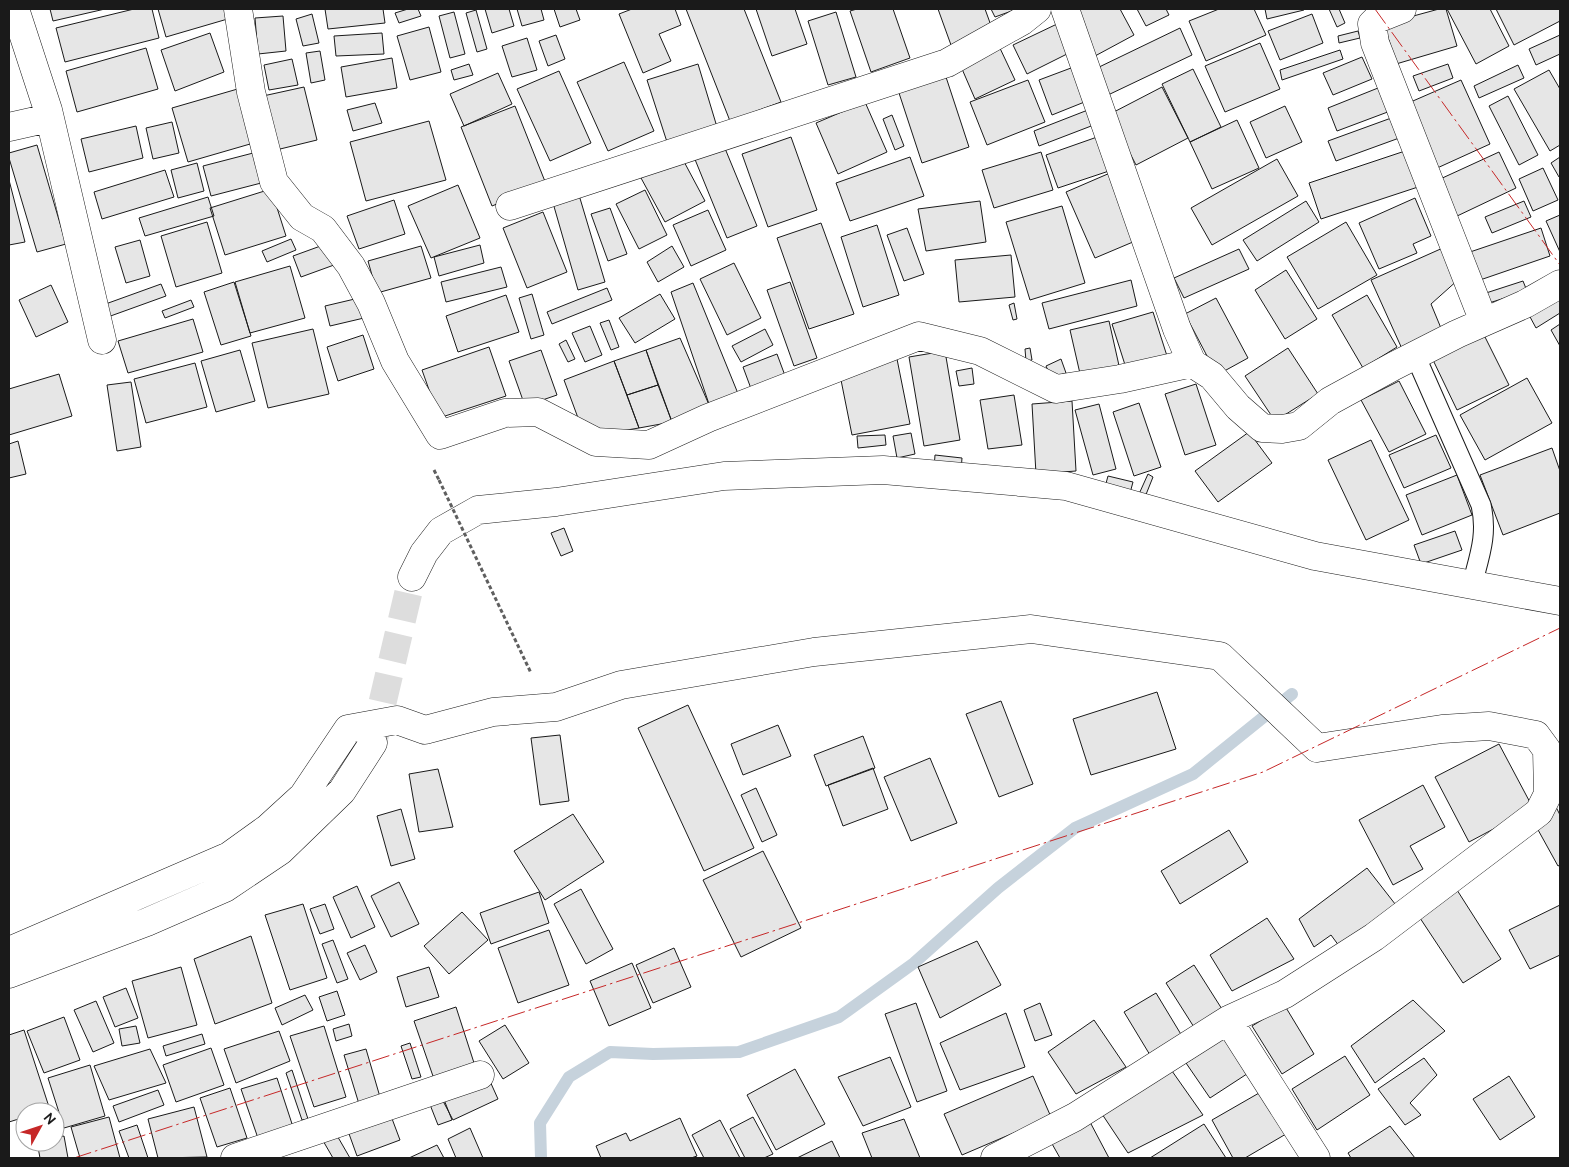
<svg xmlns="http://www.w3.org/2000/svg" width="1569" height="1167" font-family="Ubuntu,sans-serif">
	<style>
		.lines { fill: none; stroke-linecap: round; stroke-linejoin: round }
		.stream { stroke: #c6d2dc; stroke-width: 12 }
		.building { fill: #e6e6e6; stroke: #1a1a1a }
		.street-tunnel { stroke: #ddd; stroke-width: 28; stroke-dasharray: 28 14; stroke-linecap: butt }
		.lane-casing { stroke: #1a1a1a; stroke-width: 21 }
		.street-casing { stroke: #1a1a1a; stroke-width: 29 }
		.path { stroke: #5f5f5f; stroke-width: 3; stroke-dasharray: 4 2.5; stroke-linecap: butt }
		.lane { stroke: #fff; stroke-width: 19 }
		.street { stroke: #fff; stroke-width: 28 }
		.path-bridge { stroke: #5f5f5f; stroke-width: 3; stroke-dasharray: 4 2.5; stroke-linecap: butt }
		.power { stroke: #c62828; stroke-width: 1; stroke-dasharray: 18 4 2.5 4; stroke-linecap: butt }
	</style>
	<rect width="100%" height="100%" fill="#fff"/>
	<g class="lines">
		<path class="stream" d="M541,1158L540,1123L569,1077L610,1052L653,1054L739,1052L839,1017L914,963L998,888L1075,828L1193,774L1292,694"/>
	</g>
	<path class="building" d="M50,9H105L53,21Z
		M134,9H152L159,38L65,62L56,28Z
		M158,9H229L231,18L166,37Z
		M325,9H383L385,23L328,29Z
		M408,9H418L421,16L399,23L395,13Z
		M485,9H509L514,26L492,33Z
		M517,9H541L544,20L522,26Z
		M554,9H576L580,20L560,27Z
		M632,9H675L681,25L659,34L671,61L643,73L619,14Z
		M686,9H744L781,102L730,121Z
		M756,9H795L807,44L772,56Z
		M857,9H893L910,58L871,72L850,11Z
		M938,9H985L993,31L951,45Z
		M991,9H1017L995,17Z
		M1070,9H1120L1134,35L1095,56Z
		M1137,9H1166L1169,15L1146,26Z
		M1219,9H1254L1266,35L1206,61L1189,21Z
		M1265,9H1304V10L1267,19Z
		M1329,9H1339L1345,23L1337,27Z
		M1439,9H1446L1457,46L1396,64L1384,24Z
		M1447,9H1490L1509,46L1476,64Z
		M1496,9H1560V21L1514,45Z
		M476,10L487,49L477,52L466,13Z
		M454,12L465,54L450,58L439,16Z
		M836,12L856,77L828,85L808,21Z
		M312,14L319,43L303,46L296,19Z
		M1312,14L1323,43L1280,60L1268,31Z
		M283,16L286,51L258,54L255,18Z
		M1057,24L1071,52L1027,74L1013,45Z
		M429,27L441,72L410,80L397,36Z
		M1180,28L1192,55L1108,95L1095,69Z
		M1358,31L1360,38L1339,43L1338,36Z
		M210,33L224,72L175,91L161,50Z
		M382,33L384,54L336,56L334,36Z
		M556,35L565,59L548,66L539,41Z
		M1560,35V54L1536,65L1529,49Z
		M527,38L537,70L512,77L502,46Z
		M1260,43L1280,89L1225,112L1205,66Z
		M998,44L1015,80L975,99L959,62Z
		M146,48L158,89L77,112L66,71Z
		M1340,50L1343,59L1282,80L1280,70Z
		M320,51L325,80L311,83L306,53Z
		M1362,57L1372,79L1333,95L1323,73Z
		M392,58L397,88L346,97L341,67Z
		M292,59L298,85L269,90L264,65Z
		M624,62L654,131L608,151L577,82Z
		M469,64L473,75L454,80L451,70Z
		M698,64L717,127L667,142L647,80Z
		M1448,64L1453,78L1419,91L1413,76Z
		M1079,65L1092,99L1052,115L1039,80Z
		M1518,65L1524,78L1479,98L1474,86Z
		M1193,69L1221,127L1190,142L1162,84Z
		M1549,70L1560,89V145L1550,151L1514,89Z
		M559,71L591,143L550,161L517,89Z
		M498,73L512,104L464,126L450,94Z
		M945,74L969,147L922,163L898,90Z
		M1028,80L1045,122L987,145L970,102Z
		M1461,80L1490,144L1435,169L1406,104Z
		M1383,86L1393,110L1337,131L1328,108Z
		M304,87L317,140L276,150L263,96Z
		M1162,87L1188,138L1136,165L1110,114Z
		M241,88L257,142L188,162L172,108Z
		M1508,96L1538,155L1519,165L1489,106Z
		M865,102L887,152L838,174L816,123Z
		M375,103L382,123L353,131L347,110Z
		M515,106L546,184L492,206L461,127Z
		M1285,106L1302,142L1266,158L1250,122Z
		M1093,108L1099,123L1039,146L1034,131Z
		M892,115L904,146L895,150L883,119Z
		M1394,117L1402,137L1336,161L1328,141Z
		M1237,120L1259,168L1212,189L1190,142Z
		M429,121L446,180L366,201L350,142Z
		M172,122L179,153L153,159L146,128Z
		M136,126L143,158L89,172L81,139Z
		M1100,136L1112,170L1058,188L1046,155Z
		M791,137L817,210L768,227L742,154Z
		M37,145L66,244L37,252L9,158V153Z
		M724,146L757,226L727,238L694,157Z
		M1405,151L1418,187L1321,219L1309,183Z
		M257,152L265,182L211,196L203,166Z
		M1041,152L1053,190L994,208L982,170Z
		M1499,152L1516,188L1455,217L1438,180Z
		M681,156L705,201L665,222L641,178Z
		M910,157L924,196L850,221L836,183Z
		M1560,157V177H1559L1551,163Z
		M1277,159L1298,196L1212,245L1191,208Z
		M197,163L204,191L178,198L171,170Z
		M1543,168L1558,200L1533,211L1519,179Z
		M165,170L174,197L102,219L94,192Z
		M1110,173L1140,239L1095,258L1066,192Z
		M9,180L25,242L9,245Z
		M458,185L480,238L431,258L408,206Z
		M271,189L286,236L225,255L210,208Z
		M645,190L667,235L639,249L616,204Z
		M579,195L605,282L578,290L553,203Z
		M208,197L214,216L145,236L139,218Z
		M1415,198L1431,236L1413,244L1417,253L1379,269L1359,223Z
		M394,200L405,234L359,249L347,216Z
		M980,201L986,242L926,251L918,209Z
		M1306,201L1319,222L1257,261L1243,240Z
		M1524,201L1531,217L1492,233L1485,217Z
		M1062,206L1085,283L1030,300L1006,222Z
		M610,208L627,254L608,261L591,214Z
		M708,210L726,250L691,266L673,225Z
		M543,212L567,272L527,288L503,228Z
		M1560,215V252L1546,221Z
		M207,222L222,273L176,287L161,236Z
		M1346,222L1377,275L1318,309L1287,257Z
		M821,223L854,314L809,329L777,238Z
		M877,225L899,295L863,307L841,237Z
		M907,228L924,274L904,281L887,235Z
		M1541,228L1550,256L1480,280L1470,252Z
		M291,239L296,250L267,262L262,251Z
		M140,240L150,276L126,283L115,247Z
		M326,244L334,265L301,277L293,256Z
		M480,245L484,263L439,276L434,257Z
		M421,246L431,278L377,293L368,261Z
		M672,246L684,267L658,282L647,262Z
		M1445,247L1459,279L1431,304L1443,333L1403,351L1371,280Z
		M1239,249L1249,269L1184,298L1174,278Z
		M1011,255L1015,297L959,302L955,260Z
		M734,263L761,318L727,335L700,279Z
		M290,266L305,318L250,333L235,282Z
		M501,267L507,287L446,302L441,282Z
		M1286,270L1317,319L1285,339L1255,290Z
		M1131,280L1137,306L1049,329L1042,303Z
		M1523,281L1527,291L1489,303L1486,293Z
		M234,282L251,336L221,345L204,292Z
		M790,282L817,358L794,366L767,290Z
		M693,283L739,396L710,407L671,292Z
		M161,284L166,296L105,318L100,306Z
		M51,285L68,322L36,337L19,300Z
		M607,288L612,300L552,324L547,312Z
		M532,294L544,335L531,339L519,298Z
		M660,294L675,319L635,343L619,318Z
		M506,295L519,332L458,352L446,316Z
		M1367,295L1397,347L1363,368L1332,315Z
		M359,298L364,318L330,326L325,306Z
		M1216,298L1248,358L1217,375L1185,314Z
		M1558,298L1560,301V313L1536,328L1529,315Z
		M191,300L194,307L165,318L162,311Z
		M1014,303L1017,319L1013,320L1009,305Z
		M1153,312L1167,356L1126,368L1112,324Z
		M193,319L203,352L128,373L118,341Z
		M609,320L619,347L611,350L600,323Z
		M1109,321L1120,370L1081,378L1070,330Z
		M1560,324V346L1551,330Z
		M590,326L602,355L585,362L572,333Z
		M313,329L329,394L268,408L252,343Z
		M765,329L773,345L741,362L732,346Z
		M363,335L374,369L338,381L327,347Z
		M1484,335L1509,385L1457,410L1433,360Z
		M680,338L710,407L672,422L646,350Z
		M566,340L575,359L568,362L559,344Z
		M489,347L506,396L439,418L422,370Z
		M1030,348L1032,360L1026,361L1025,349Z
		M1288,348L1318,394L1275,421L1245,376Z
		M240,350L255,401L216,412L201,361Z
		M541,350L557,395L525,406L509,361Z
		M646,350L658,385L627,395L614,361Z
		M945,351L960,440L924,446L909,357Z
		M777,354L787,381L753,394L743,367Z
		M897,359L910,424L852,435L840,375Z
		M1061,359L1066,373L1051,378L1046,366Z
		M614,361L639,428L609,433L581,426L564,380Z
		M195,363L207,407L146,423L134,379Z
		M972,368L974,384L959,386L956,371Z
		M59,374L72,416L9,435V389Z
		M1527,378L1552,423L1485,460L1460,415Z
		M1399,381L1426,434L1389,452L1361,400Z
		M131,382L141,447L117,451L107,385Z
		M1196,384L1216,445L1185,455L1165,394Z
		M658,385L672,422L639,428L627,395Z
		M1014,395L1022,445L988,449L980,400Z
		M1072,401L1076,471L1036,474L1032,404Z
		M1139,403L1161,467L1134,476L1113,412Z
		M1099,404L1116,469L1093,475L1075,410Z
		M1249,432L1272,463L1218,502L1195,471Z
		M911,433L915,454L897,458L893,436Z
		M885,435L886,445L858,448L857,436Z
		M1436,435L1451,468L1404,488L1389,455Z
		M1371,440L1409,520L1366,540L1328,460Z
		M18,441L26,474L9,478V444Z
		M1552,448L1560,471V513L1503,535L1480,475Z
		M935,455L962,458L961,471L934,469Z
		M1148,474L1153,477L1145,497L1139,494Z
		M1457,475L1472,515L1422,535L1406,495Z
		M1108,476L1133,482L1130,493L1105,487Z
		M564,528L573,551L561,556L551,533Z
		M1455,531L1462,550L1421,564L1414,545Z
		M1157,692L1176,749L1091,775L1073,719Z
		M1001,701L1033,784L999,797L966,714Z
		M688,705L754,848L704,871L638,728Z
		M778,725L791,756L743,775L731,744Z
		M560,735L569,801L540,805L531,738Z
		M863,736L875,768L826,786L814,755Z
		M1499,744L1533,808L1469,842L1435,777Z
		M930,758L957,823L911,841L884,777Z
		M873,768L888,809L843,826L828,785Z
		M438,769L453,827L419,832L409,774Z
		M1423,785L1445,827L1410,846L1423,869L1393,885L1359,820Z
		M756,788L777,835L762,842L741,795Z
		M1556,807L1560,815V865L1558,866L1537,828L1550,821L1545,812Z
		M401,809L415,859L391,866L377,816Z
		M573,814L604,862L545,900L514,851Z
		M1229,830L1248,862L1180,904L1161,871Z
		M763,851L801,928L741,957L703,880Z
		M1367,868L1399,909L1342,950L1331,935L1314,947L1299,919Z
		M399,882L419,924L391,937L371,896Z
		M357,886L375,927L351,938L333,897Z
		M581,889L613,949L586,964L554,904Z
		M1457,890L1501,959L1463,983L1418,915Z
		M539,892L549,923L491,944L480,913Z
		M303,904L327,978L290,990L265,915Z
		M325,904L334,929L320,934L310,909Z
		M1560,905V955L1530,969L1509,930Z
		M462,912L488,940L449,974L424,946Z
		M1267,918L1294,959L1232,991L1210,955Z
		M549,930L569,985L518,1003L498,948Z
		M251,936L272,1003L215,1024L194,959Z
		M333,940L348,979L337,983L322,944Z
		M977,941L1001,985L940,1018L918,967Z
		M365,945L377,972L360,980L347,953Z
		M674,948L691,987L653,1003L636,965Z
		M632,963L651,1008L609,1026L590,981Z
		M1194,965L1227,1017L1199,1035L1166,983Z
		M181,967L197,1025L148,1038L132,981Z
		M429,967L439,997L406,1007L397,977Z
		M126,988L138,1018L115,1027L103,997Z
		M337,991L345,1015L327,1021L319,997Z
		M1156,993L1182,1036L1150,1055L1124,1012Z
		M305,995L313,1010L282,1025L275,1008Z
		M1413,1000L1445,1031L1375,1083L1351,1046Z
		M96,1001L114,1043L93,1052L74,1010Z
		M916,1003L947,1091L917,1102L885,1014Z
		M1040,1003L1052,1035L1035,1041L1024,1010Z
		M1285,1006L1314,1054L1282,1074L1252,1026Z
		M456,1007L475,1066L435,1082L414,1021Z
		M1006,1013L1025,1067L960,1090L940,1043Z
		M64,1017L80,1060L44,1073L27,1031Z
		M1094,1020L1126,1067L1076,1094L1048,1052Z
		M349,1024L352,1036L336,1041L333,1029Z
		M505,1025L529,1063L503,1079L479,1041Z
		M136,1026L140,1043L122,1046L119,1029Z
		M324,1026L346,1097L314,1107L290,1036Z
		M24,1030L50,1110L42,1112H25V1117L9,1122V1035Z
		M279,1031L290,1061L236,1083L224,1049Z
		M202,1034L205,1044L166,1056L163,1046Z
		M1230,1034L1253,1070L1210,1098L1186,1063Z
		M410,1043L421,1077L412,1079L401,1046Z
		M211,1048L224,1085L176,1102L163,1065Z
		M150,1049L166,1083L109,1100L94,1066Z
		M366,1049L380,1097L359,1104L344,1055Z
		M1345,1056L1370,1095L1317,1130L1292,1089Z
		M890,1057L911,1107L863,1126L838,1077Z
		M1424,1058L1437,1075L1410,1103L1421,1115L1405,1125L1378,1089Z
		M90,1065L105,1116L64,1128L48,1078Z
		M795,1069L825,1124L776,1150L747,1095Z
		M292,1070L308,1119L302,1120L286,1073Z
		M1172,1071L1203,1115L1128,1153L1100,1111Z
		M1033,1076L1051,1117L962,1155L944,1114Z
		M1509,1076L1535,1117L1500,1140L1473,1099Z
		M277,1078L295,1133L260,1144L241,1089Z
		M489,1079L498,1099L453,1120L443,1101Z
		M230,1088L247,1138L217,1147L200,1098Z
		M1266,1089L1286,1134L1245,1158H1233L1212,1120Z
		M158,1090L164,1105L119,1122L113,1106Z
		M441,1092L452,1120L438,1125L427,1097Z
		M194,1107L207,1157L158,1158L148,1119Z
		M391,1116L400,1140L357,1156L348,1131Z
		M109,1117L120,1158H80L71,1127Z
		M753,1117L773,1154L764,1158H745L730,1129Z
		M680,1118L697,1156L691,1158H601L596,1146L626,1133L630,1141Z
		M904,1119L920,1158H872L862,1133Z
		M720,1120L740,1158H704L692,1135Z
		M1090,1122L1109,1158H1060L1051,1142Z
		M1204,1124L1226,1158H1150Z
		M137,1125L148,1158H129L119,1131Z
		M1390,1126L1415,1158H1351L1348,1153Z
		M470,1128L483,1158H456L448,1139Z
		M335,1132L350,1158H333L322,1139Z
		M64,1136L68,1158H40L37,1142H55V1138Z
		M832,1141L840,1158H797Z
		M437,1145L444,1158H409Z"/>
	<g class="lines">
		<path class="street-tunnel" d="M373,743L412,577"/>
		<defs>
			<path id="lane" d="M1415,355L1481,505C1488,535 1479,557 1472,585"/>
			<path id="street" d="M15,9L48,110L102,340
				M238,9L251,92L274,182L302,217L323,229L351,266L371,303L395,361L440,435L505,413L538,412L596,442L649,445L708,418L919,336L980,351L1056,389L1120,379L1192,363
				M1065,9L1177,329L1192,363L1212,376L1238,407L1262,428L1282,429L1299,426L1330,401L1394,366L1457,334L1525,304L1560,284
				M1402,9L1377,19L1372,24L1375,43L1484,322
				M9,127L49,118
				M510,206L947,63L1022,21L1037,9
				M412,577L424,553L441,531L478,510L556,502L724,476L883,470L1066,486L1315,556L1560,601
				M9,951L229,856L268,828L303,796L348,729L397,720L425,730L493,712L556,707L621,685L814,652L1031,629L1220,656L1317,748L1442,729L1489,726L1536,735L1547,750L1548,794L1539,812L1374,937L1285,994L1228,1020L1075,1117L995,1158
				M9,974L147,922L225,888L280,851L342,791L373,743
				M1228,1020L1316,1158
				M235,1158L480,1075"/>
		</defs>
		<use href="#lane" class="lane-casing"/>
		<use href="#street" class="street-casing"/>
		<path class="path" d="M434,470L439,480"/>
		<use href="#lane" class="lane"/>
		<use href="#street" class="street"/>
		<path class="path-bridge" d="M439,480L531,673"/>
		<path class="power" d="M1375,9L1560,265
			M74,1158L1263,772L1560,628"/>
	</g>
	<rect width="1569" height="1167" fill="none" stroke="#1a1a1a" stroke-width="20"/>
	<g transform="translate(40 1127) rotate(50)"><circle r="24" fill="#ffffff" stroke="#a3a3a3"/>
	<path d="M0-4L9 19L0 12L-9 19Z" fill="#c62828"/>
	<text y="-8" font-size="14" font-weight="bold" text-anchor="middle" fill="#1a1a1a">N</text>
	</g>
</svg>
